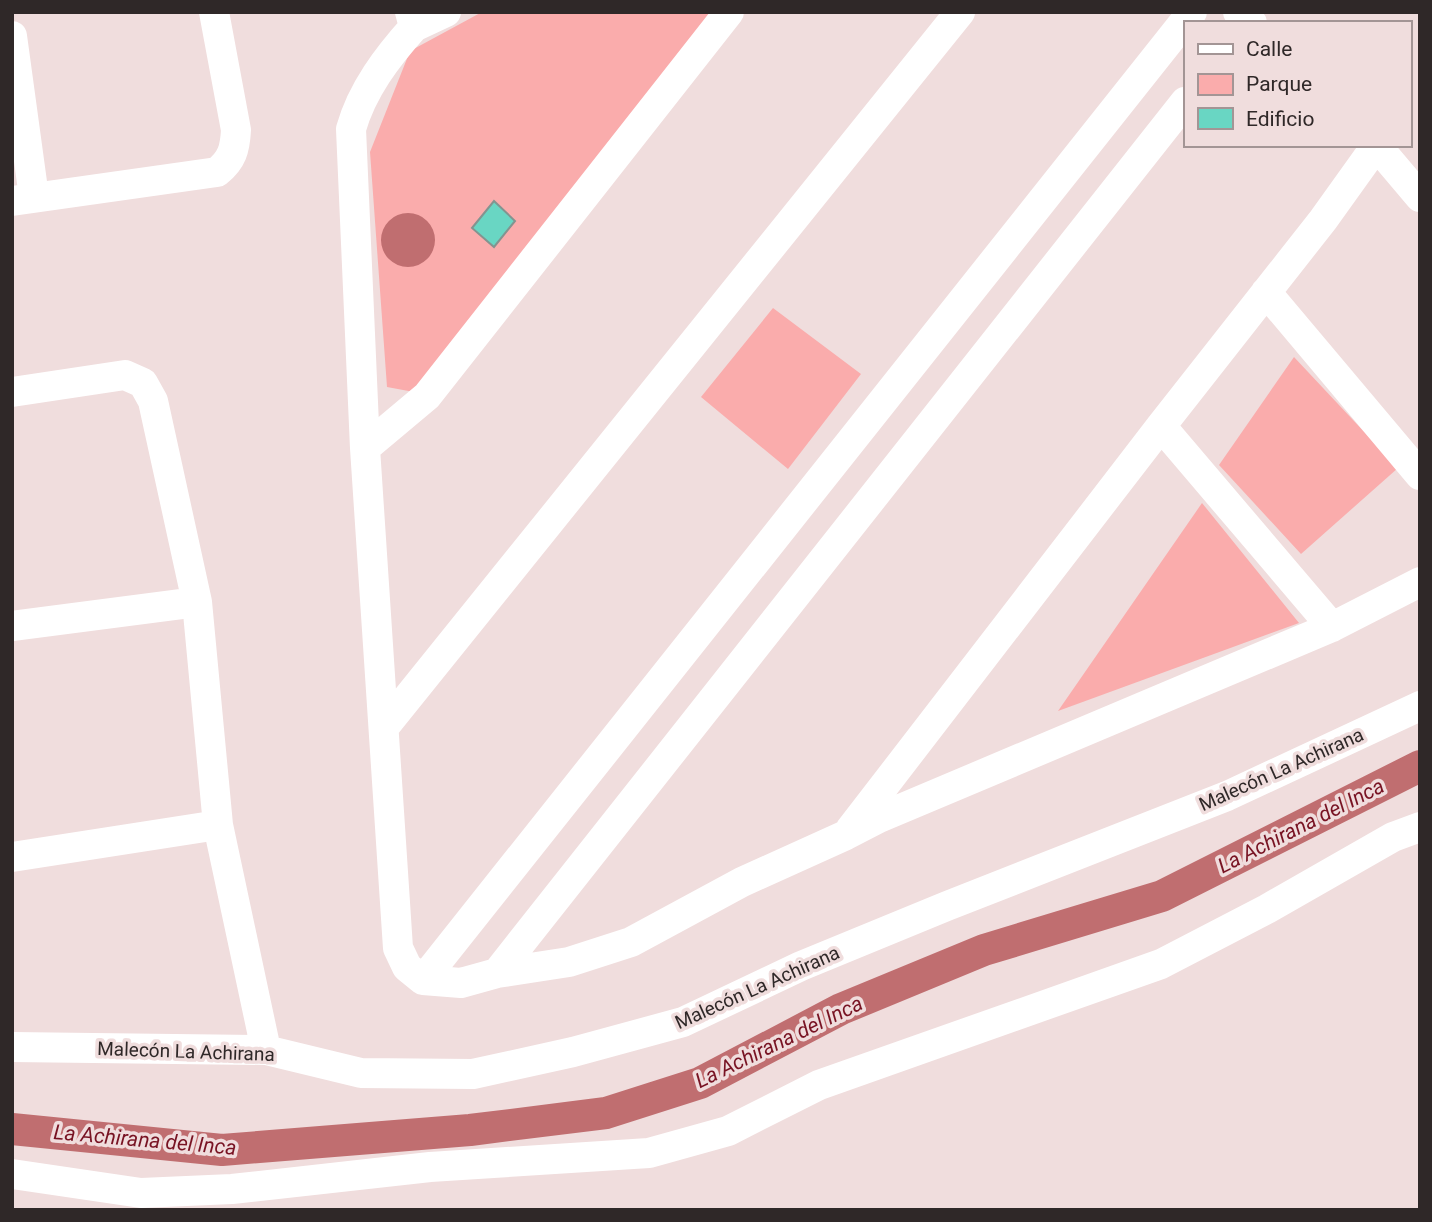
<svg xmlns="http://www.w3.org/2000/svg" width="1432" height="1222" font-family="Roboto,sans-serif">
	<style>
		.green { fill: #faacac }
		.water { fill: #c06e70 }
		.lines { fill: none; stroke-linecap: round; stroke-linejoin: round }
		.canal { stroke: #c06e70; stroke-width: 32 }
		.building { fill: #69d6c3; stroke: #839490; stroke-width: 2 }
		.street { stroke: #fff; stroke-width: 30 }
		.labels { text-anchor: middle; stroke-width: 7; stroke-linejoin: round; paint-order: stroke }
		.street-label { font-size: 19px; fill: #2f2828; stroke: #f0dddd }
		.water-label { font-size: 21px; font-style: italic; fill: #781323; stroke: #f0dddd }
	</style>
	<rect width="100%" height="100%" fill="#f0dddd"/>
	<path class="green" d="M482,12H716L414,392L387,387L370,152L410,51Z
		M773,308L861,374L788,469L701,397Z
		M1294,357L1398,468L1301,554L1219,465Z
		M1202,503L1299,623L1058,711Z"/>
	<path class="water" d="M381 240a27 27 0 1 1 54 0a27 27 0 1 1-54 0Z"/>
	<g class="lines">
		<path class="canal" d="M12,1129L222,1150L470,1130L606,1113L700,1083L841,1009L984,950L1162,896L1420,766"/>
	</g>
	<path class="building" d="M494,201L515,221L494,247L472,228Z"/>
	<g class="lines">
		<path class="street" d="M410,12L414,27C387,57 362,90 351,129L365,448L398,948L407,967L423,980L461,983L497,973L569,962L631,942L742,882L846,835L879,818L1332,627L1420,582
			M1238,12L1252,23
			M414,27L446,12
			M12,36L34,197
			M1376,145L1420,197
			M12,201L217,172C232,160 235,149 236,130L214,12
			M1266,292L1420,475
			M12,392L125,375L143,383L153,401L197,602L218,825L266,1050
			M1161,426L1332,627
			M365,448L427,396L729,12
			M12,626L197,602
			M385,726L960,12
			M850,830L1161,426L1323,220L1376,146
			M12,857L218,825
			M497,973L1185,102
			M423,980L1192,12
			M12,1047L266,1050L361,1073L473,1074L573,1052L683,1022L801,966L947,906L1227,796L1420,706
			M12,1174L141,1193L232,1189L430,1167L649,1153L728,1131L819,1085L1161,964L1267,909L1393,837L1420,827"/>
	</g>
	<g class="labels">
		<g class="street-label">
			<text transform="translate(1281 769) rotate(-24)" y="7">Malecón La Achirana</text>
			<text transform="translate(757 987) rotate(-24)" y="7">Malecón La Achirana</text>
			<text transform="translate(186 1051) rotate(2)" y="7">Malecón La Achirana</text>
		</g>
		<g class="water-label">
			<text transform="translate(1301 826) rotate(-27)" y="7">La Achirana del Inca</text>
			<text transform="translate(779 1042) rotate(-26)" y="7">La Achirana del Inca</text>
			<text transform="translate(145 1140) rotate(5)" y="7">La Achirana del Inca</text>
		</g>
	</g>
	<rect width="1432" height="1222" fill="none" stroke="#2f2828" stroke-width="28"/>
	<rect x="1184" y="21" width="228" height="126" fill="#f0dddd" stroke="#a39595" stroke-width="2"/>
	<rect x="1198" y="44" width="35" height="10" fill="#ffffff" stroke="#a39595" stroke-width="2"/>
	<text x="1246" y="56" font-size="21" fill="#2f2828">Calle</text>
	<rect x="1198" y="74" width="35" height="21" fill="#faacac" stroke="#a39595" stroke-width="2"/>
	<text x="1246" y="91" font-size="21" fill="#2f2828">Parque</text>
	<rect x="1198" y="108" width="35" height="21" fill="#69d6c3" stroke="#a39595" stroke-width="2"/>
	<text x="1246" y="126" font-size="21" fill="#2f2828">Edificio</text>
</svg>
